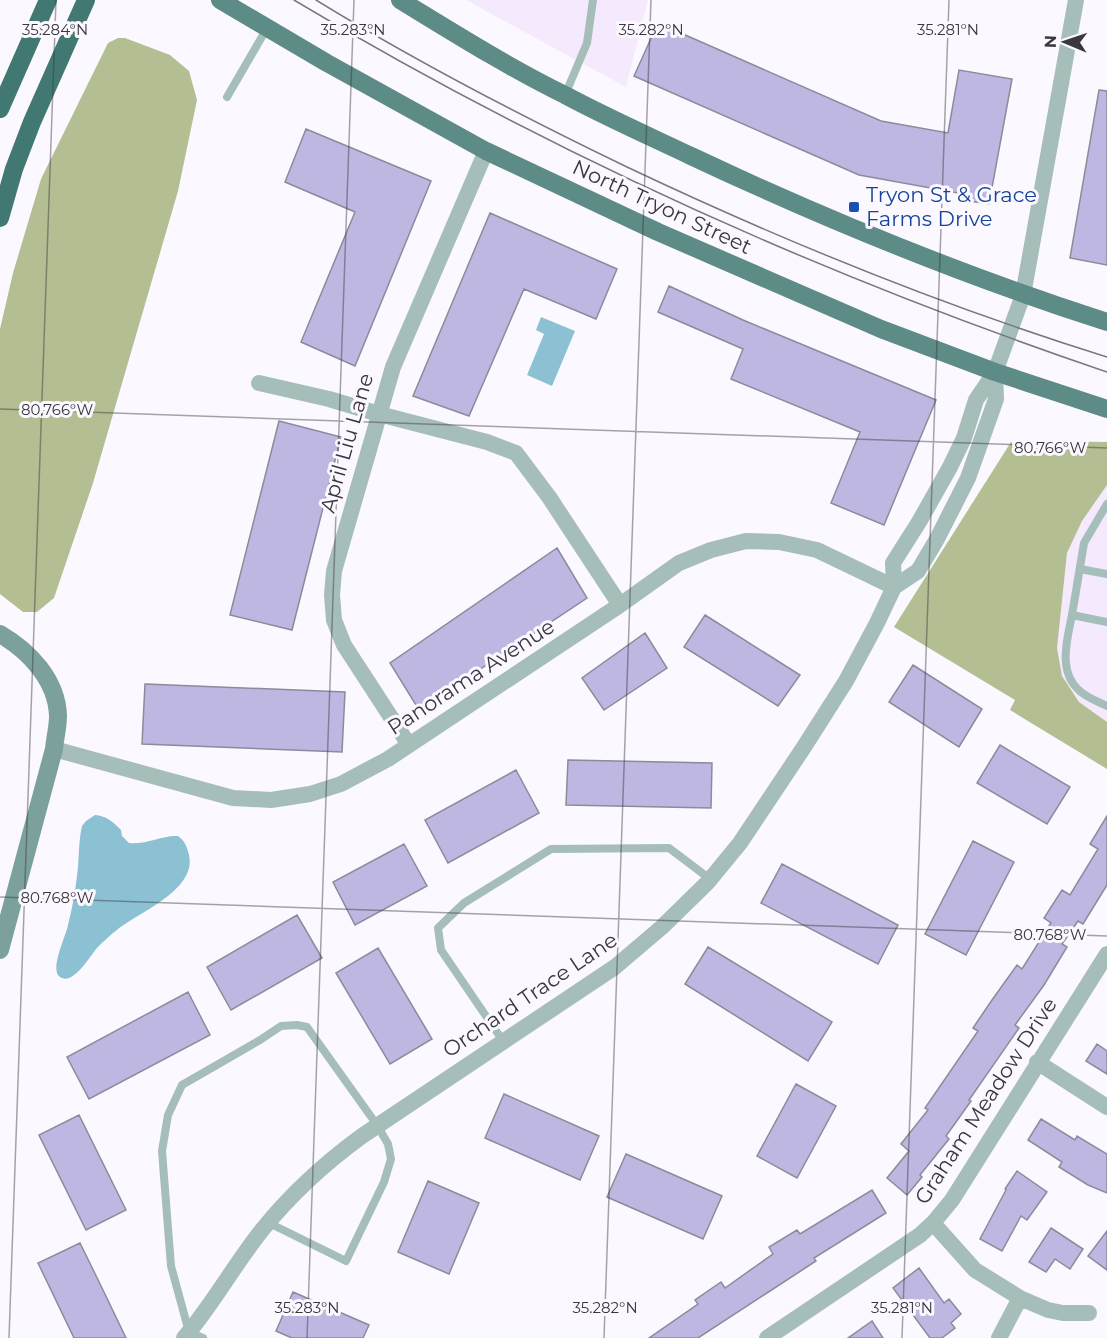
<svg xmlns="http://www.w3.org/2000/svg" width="1107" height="1338" font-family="Montserrat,sans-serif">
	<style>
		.built { fill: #f5e9fd }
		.forest { fill: #b3be93 }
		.water { fill: #8cc1d3 }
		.building { fill: #beb7e1; stroke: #8c8a9b; stroke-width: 1.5 }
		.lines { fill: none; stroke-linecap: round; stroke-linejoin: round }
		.lane { stroke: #a5beba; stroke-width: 8 }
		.street { stroke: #a5beba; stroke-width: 16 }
		.secondary { stroke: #7ca09b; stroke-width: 18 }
		.primary { stroke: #5d8b85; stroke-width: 18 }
		.highway { stroke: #417972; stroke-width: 18 }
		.tram { stroke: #7a767d; stroke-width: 1.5 }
		.ticks { fill: none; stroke: #3b373e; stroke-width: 1.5; stroke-opacity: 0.45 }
		.transit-dot { fill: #1a4fb4; stroke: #fcf8ff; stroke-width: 2 }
		.labels { text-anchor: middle; stroke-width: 6; stroke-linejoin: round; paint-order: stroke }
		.transit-label { font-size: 21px; fill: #164399; stroke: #fcf8ff; text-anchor: start }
		.street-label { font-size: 21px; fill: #3b373e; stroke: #fcf8ff }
		.ticks-label { font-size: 15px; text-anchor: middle; fill: #3b373e; stroke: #fcf8ff; stroke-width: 6; stroke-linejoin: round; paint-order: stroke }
	</style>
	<rect width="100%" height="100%" fill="#fcf8ff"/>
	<path class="built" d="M467,0H648L626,87L486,11Z
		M1107,485V722L1079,702L1062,676L1057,648L1067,553L1082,521Z"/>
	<path class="forest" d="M118,38H125L170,55L189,71L197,100L178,191L93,483L54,598L37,612H23L0,594V329L13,273L41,179L108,43Z
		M1038,441L1107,442V485L1082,521L1067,553L1057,648L1062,676L1079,702L1107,722V769L1010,710L1015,700L894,627L1011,442L1015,444Z"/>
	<path class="water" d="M541,317L575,331L552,386L527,375L544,334L536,330Z
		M95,815C107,816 113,822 121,830L122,836L129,843C146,845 162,835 178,836C185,841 187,847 189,855C197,890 139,912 117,930C110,935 103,942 97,948C90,956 73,986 60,977C49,970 66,936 68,925C73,906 76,886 78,867C79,853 79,839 82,826L86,821Z"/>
	<path class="building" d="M658,23L881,121L948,133L959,70L1012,79L989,204L963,200L964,194L859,175L634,76Z
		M1099,90L1107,91V265L1070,258Z
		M306,129L431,181L355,366L301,342L355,212L285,182Z
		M490,213L617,269L596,319L524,289L469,416L413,396Z
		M669,286L743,320L936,400L884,525L831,503L860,432L731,379L743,349L658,312Z
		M279,421L341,437L292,630L230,615Z
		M557,548L587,598L419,710L390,663Z
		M705,615L800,675L778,706L684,647Z
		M645,633L667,668L604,710L582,678Z
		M913,665L982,709L959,747L889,702Z
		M145,684L345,692L342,752L142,744Z
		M1000,745L1070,787L1047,824L977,783Z
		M568,760L712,763L711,808L566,805Z
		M516,770L539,813L448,863L425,820Z
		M1107,816V885L1083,924L1078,921L1062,944L1067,947L1044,985L1015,1025L1019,1028L969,1100L971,1101L946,1136L949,1139L920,1175L922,1177L907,1195L887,1178L909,1151L901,1144L928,1110L925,1108L978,1031L973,1028L992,1000L1017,965L1022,969L1051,923L1044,918L1062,890L1070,895L1098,849L1090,844Z
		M973,841L1014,862L966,955L925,934Z
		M404,844L427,886L355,925L333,882Z
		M782,864L898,925L878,964L761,903Z
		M297,915L322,958L231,1010L207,967Z
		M708,947L832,1022L808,1061L685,984Z
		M378,948L432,1039L390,1064L336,973Z
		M188,992L210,1035L89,1099L67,1057Z
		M1097,1044L1107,1051V1074L1086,1061Z
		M796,1084L836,1106L797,1178L757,1156Z
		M504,1094L599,1136L580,1180L485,1138Z
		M79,1115L126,1210L86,1230L39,1135Z
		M1041,1119L1075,1140L1077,1136L1107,1154V1193L1088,1185L1059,1167L1062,1162L1028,1140Z
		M626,1154L722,1196L703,1239L607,1197Z
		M1017,1171L1047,1192L1027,1220L1021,1216L1002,1251L980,1239L1006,1190L1005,1189Z
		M428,1181L479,1203L449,1274L398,1252Z
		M872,1190L886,1213L814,1258L816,1261L698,1338H649L698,1304L695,1300L721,1282L725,1288L773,1254L769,1247L797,1230L800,1234Z
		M1051,1228L1083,1249L1070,1269L1055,1259L1046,1272L1029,1262Z
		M1107,1231V1270L1088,1256Z
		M80,1243L103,1290L126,1338H74L38,1263Z
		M919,1268L944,1303L949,1299L961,1314L951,1323L955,1328L942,1338H930L893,1288Z
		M293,1292L369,1325L363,1338H292L276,1331Z
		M872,1321L883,1338H848Z"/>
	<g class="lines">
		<path class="lane" d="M565,95L587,43L593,0
			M227,97L267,28
			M1107,504L1084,543L1072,615L1107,622
			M1080,569L1107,574
			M1072,615C1067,640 1057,673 1081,692C1088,698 1099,702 1107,706
			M503,1041L441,950L438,928L464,903L551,849L669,848L710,879
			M203,1338L189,1332L171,1266L162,1151L168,1115L182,1085L260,1040L281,1026L297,1025L307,1027L377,1125L388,1144L391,1159L384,1182L346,1261L269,1223"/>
		<path class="street" d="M259,383L329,399L379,414L487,442L516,453L549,497L620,605
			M894,587L918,571L937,539L968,478L996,399L995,372
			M409,745L344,645L334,620L332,595L334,571L393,367L486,151
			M54,749L233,798L271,800L310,794L341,784L388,759L620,605L679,563L711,550L746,541L779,542L817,550L894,587
			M1037,1062L1107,1107
			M933,1223L975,1270L1020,1298L1048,1310L1063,1313H1089
			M184,1338C213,1304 234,1265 262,1230C291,1194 325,1163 362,1136L615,967L662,927L708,882L740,843L804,747L846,681L877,623L894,587L893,563L919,522L950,467L964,438L976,400L995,372L1023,295L1076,0
			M767,1338L920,1235L933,1223L952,1200L1107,954
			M999,1338L1020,1298"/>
		<path class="secondary" d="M0,634C29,651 57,680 58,716C58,727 55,738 54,749L0,950"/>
		<path class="primary" d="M220,0L327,63L486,151L658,232L881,329L995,372L1107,409
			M400,0C454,33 508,67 565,95C606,117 649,136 691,156C827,220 964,276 1107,322"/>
		<path class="highway" d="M0,109L48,0
			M0,218L14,169L32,122L86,0"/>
		<path class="tram" d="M294,0C551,154 824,276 1107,372
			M316,0C417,62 521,116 627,167C783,241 943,306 1107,357"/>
	</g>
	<path class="ticks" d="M0,409L1107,448M0,897L1107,936M9,1338L56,0M307,1338L354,0M604,1338L651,0M902,1338L949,0"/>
	<rect class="transit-dot" x="848" y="201" width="12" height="12" rx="3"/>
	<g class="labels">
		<g class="transit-label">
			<text x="866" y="202">Tryon St &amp; Grace<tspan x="866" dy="24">Farms Drive</tspan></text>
		</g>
		<g class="street-label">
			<text transform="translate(662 207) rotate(25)" y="7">North Tryon Street</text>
			<text transform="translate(347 443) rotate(-74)" y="7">April Liu Lane</text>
			<text transform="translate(471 677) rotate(-33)" y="7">Panorama Avenue</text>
			<text transform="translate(530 995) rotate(-34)" y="7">Orchard Trace Lane</text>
			<text transform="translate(986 1101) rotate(-57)" y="7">Graham Meadow Drive</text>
		</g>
	</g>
	<g class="ticks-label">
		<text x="55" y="35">35.284°N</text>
		<text x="353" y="35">35.283°N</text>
		<text x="651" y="35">35.282°N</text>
		<text x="948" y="35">35.281°N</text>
		<text x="57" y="415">80.766°W</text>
		<text x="1050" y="453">80.766°W</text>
		<text x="57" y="903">80.768°W</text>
		<text x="1050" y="940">80.768°W</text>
		<text x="307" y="1313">35.283°N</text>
		<text x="605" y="1313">35.282°N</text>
		<text x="902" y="1313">35.281°N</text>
	</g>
	<g transform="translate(1065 42) rotate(272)" stroke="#fcf8ff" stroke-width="4.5" paint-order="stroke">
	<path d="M0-4.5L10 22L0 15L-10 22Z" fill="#3b373e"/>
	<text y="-9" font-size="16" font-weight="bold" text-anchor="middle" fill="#3b373e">N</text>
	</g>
</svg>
